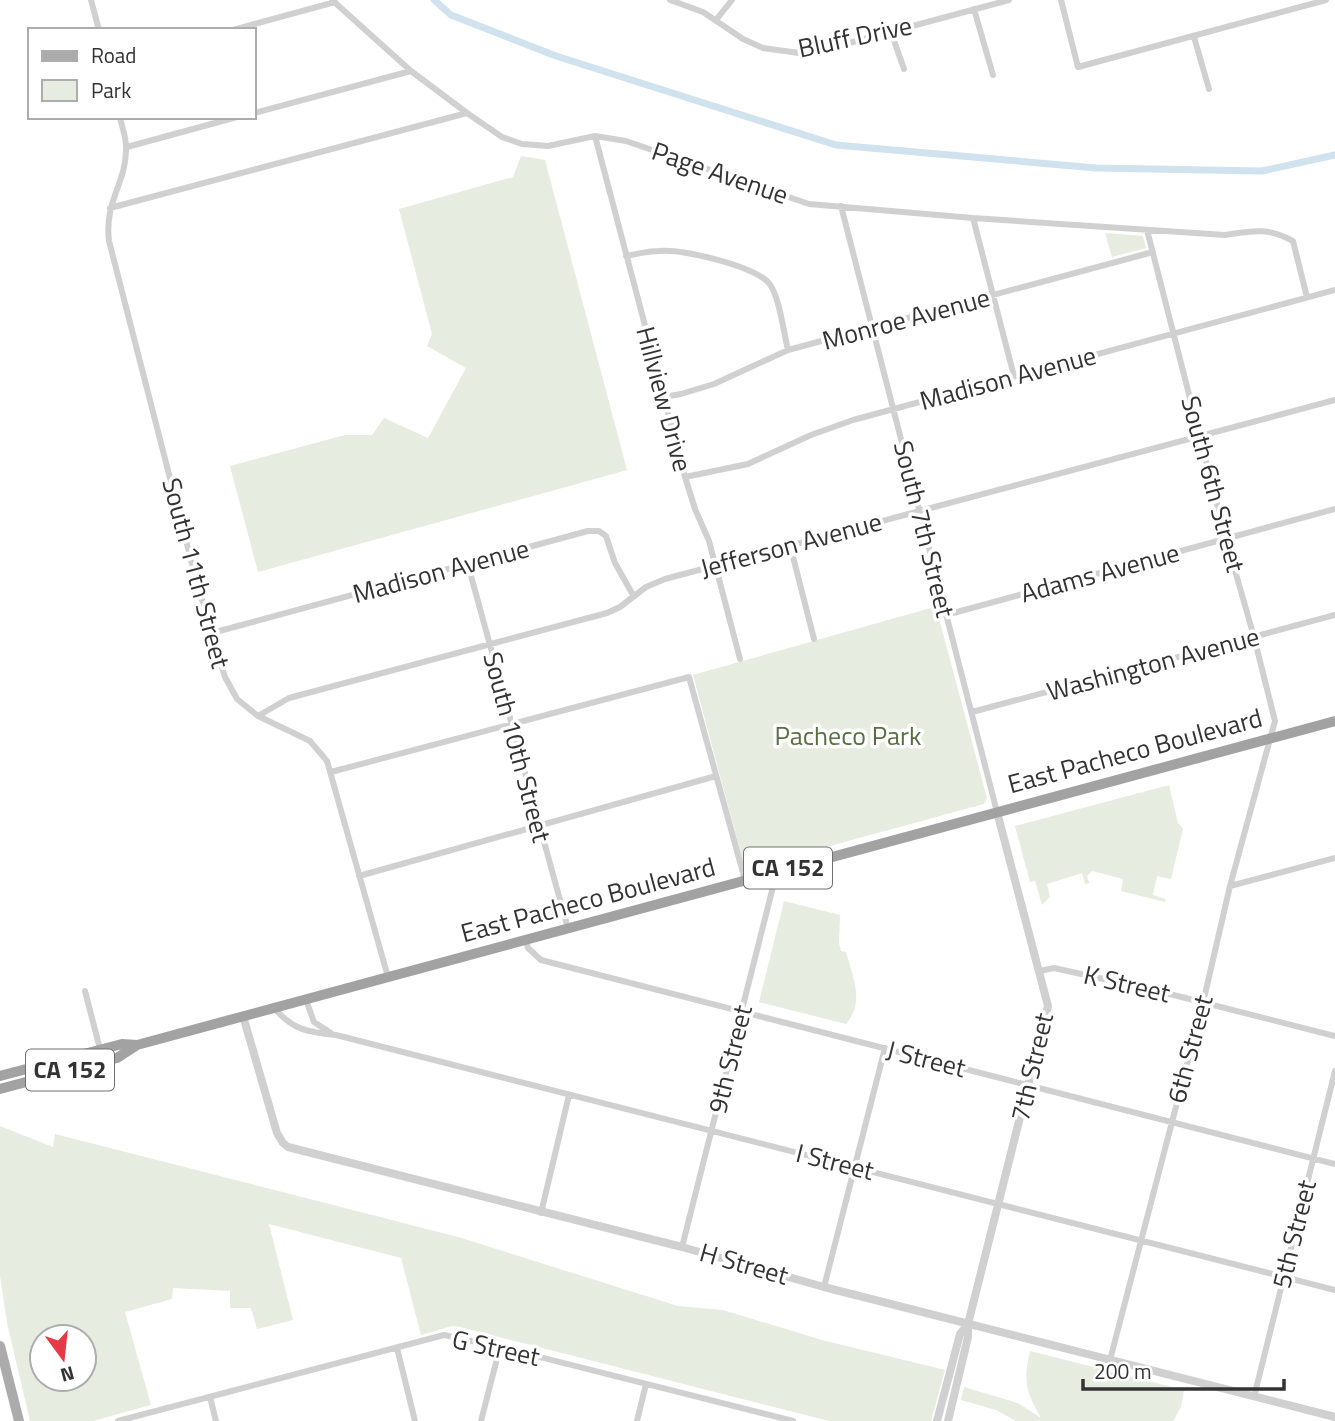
<svg xmlns="http://www.w3.org/2000/svg" width="1335" height="1421" font-family="'Titillium Web',sans-serif">
	<style>
		.green { fill: #e6ecdf; fill-rule: evenodd }
		.lines { fill: none; stroke-linecap: round; stroke-linejoin: round }
		.stream { stroke: #cfe2ee; stroke-width: 2 }
		.canal { stroke: #cfe2ee; stroke-width: 7 }
		.minor { stroke: #d0d0d0; stroke-width: 6 }
		.tertiary { stroke: #d0d0d0; stroke-width: 8 }
		.primary { stroke: #ababab; stroke-width: 10 }
		.trunk { stroke: #a2a2a2; stroke-width: 10 }
		.labels { text-anchor: middle; stroke-width: 7; stroke-linejoin: round; paint-order: stroke }
		.shield { fill: #fff; stroke: #707070; stroke-width: 2 }
		.shield-label { font-size: 24px; font-weight: bold; fill: #333 }
		.street-label { font-size: 26px; fill: #333; stroke: #fff }
		.park-label { font-size: 26px; fill: #56703f; stroke: #fff }
	</style>
	<rect width="100%" height="100%" fill="#fff"/>
	<path class="green" d="M521,156L545,160L627,470L258,572L230,466L345,435H372L384,418L428,438L466,368L427,346L432,334L399,209L513,177Z
		M1105,233L1143,236L1146,248L1112,257Z
		M938,606L940,622L987,798L984,804L745,869L693,675Z
		M1169,785L1178,823L1183,829L1171,879L1157,876L1153,895L1166,899L1165,902L1121,891L1123,879L1092,871L1087,876L1089,883L1085,884L1082,873L1047,884L1050,897L1042,905L1035,881L1030,882L1015,826Z
		M784,901L840,915L839,943L841,951L846,952C853,978 865,1002 846,1024L759,1002Z
		M0,1126L53,1147L55,1134L458,1237L678,1306L723,1310L822,1340L945,1370L931,1421H829L460,1327L452,1326L421,1335L401,1258L269,1224L293,1320L257,1329L251,1308H230V1291L173,1288L172,1299L125,1312L151,1405L93,1421H30L7,1323L0,1276ZM42,1337H84V1379H42Z
		M1030,1351L1184,1390L1181,1407L1173,1421H1016L996,1410L961,1400L964,1387L1018,1403L1041,1418C1026,1391 1023,1382 1030,1351Z"/>
	<g class="lines">
		<path class="stream" d="M519,42L524,44"/>
		<path class="canal" d="M434,0L451,15L556,56L836,145L1096,168L1262,171L1335,155"/>
		<path class="minor" d="M91,0L99,30
			M332,0L411,71L467,113
			M670,0L703,12L743,39L763,48L799,53L823,50L1009,0
			M1061,0L1078,67L1326,0
			M974,9L993,75
			M716,20L732,0
			M233,30L335,2
			M891,32L904,69
			M1194,37L1209,89
			M254,113L411,71
			M120,117C122,128 127,139 126,150C126,183 104,202 109,241L197,583L225,677L237,699L258,716L310,741L327,761L388,977
			M595,136L685,477L695,509L709,541L740,659
			M127,147L237,117
			M841,206L997,812
			M110,208L467,113L502,137L522,144L548,146L595,136L626,141L809,204L973,218L1225,235C1252,231 1268,227 1293,241L1307,297
			M973,218L1014,376
			M626,256C637,254 648,251 659,251C683,249 750,265 768,282C779,293 784,334 788,350
			M664,397L681,394L714,384L788,350L1153,252
			M685,477L748,464L811,435L853,420L1335,290
			M790,545L814,639
			M468,565L568,929
			M946,615L1335,509
			M212,633L588,531H599L606,536L615,563L633,595
			M972,712L1335,615
			M258,716L289,698L607,613L620,607L646,587L665,579L1335,400
			M331,772L689,677L745,880
			M359,876L716,776
			M1230,886L1335,858
			M526,941L528,948L541,960L1335,1164
			M1040,971L1054,968L1158,991L1335,1036
			M85,991L100,1049
			M306,1000L314,1022L331,1033
			M274,1008C293,1030 307,1032 336,1035L1335,1290
			M541,1213L569,1095
			M682,1247L777,871
			M824,1287L885,1048
			M397,1348L415,1421
			M1110,1360L1203,1003L1230,886L1275,721L1254,637L1226,539L1147,230
			M210,1397L216,1421
			M1254,1397L1335,1071
			M118,1421L444,1335L500,1347L793,1421
			M481,1421L500,1347
			M637,1421L646,1384"/>
		<path class="tertiary" d="M243,1016L277,1133L283,1143L288,1147L682,1247L824,1287L1335,1417
			M937,1421L960,1334L968,1324
			M948,1421L968,1337V1324L1048,1006L997,812"/>
		<path class="primary" d="M0,1346L19,1421"/>
		<path class="trunk" d="M0,1076L122,1044L137,1045L1335,721
			M0,1089L117,1058L137,1045"/>
	</g>
	<g class="labels">
		<g class="shield">
			<rect x="744" y="847.5" width="88" height="41" rx="5"/>
			<rect x="26" y="1049.5" width="88" height="41" rx="5"/>
		</g>
		<g class="shield-label">
			<text x="788" y="876">CA 152</text>
			<text x="70" y="1078">CA 152</text>
		</g>
		<g class="street-label">
			<text transform="translate(855 37) rotate(-12)" y="9">Bluff Drive</text>
			<text transform="translate(720 173) rotate(19)" y="9">Page Avenue</text>
			<text transform="translate(906 319) rotate(-15)" y="9">Monroe Avenue</text>
			<text transform="translate(1008 378) rotate(-15)" y="9">Madison Avenue</text>
			<text transform="translate(664 399) rotate(75)" y="9">Hillview Drive</text>
			<text transform="translate(1213 484) rotate(75)" y="9">South 6th Street</text>
			<text transform="translate(924 529) rotate(76)" y="9">South 7th Street</text>
			<text transform="translate(791 545) rotate(-15)" y="9">Jefferson Avenue</text>
			<text transform="translate(441 571) rotate(-15)" y="9">Madison Avenue</text>
			<text transform="translate(196 573) rotate(75)" y="9">South 11th Street</text>
			<text transform="translate(1100 573) rotate(-15)" y="9">Adams Avenue</text>
			<text transform="translate(1153 664) rotate(-15)" y="9">Washington Avenue</text>
			<text transform="translate(517 747) rotate(75)" y="9">South 10th Street</text>
			<text transform="translate(1135 751) rotate(-15)" y="9">East Pacheco Boulevard</text>
			<text transform="translate(588 900) rotate(-15)" y="9">East Pacheco Boulevard</text>
			<text transform="translate(1127 984) rotate(13)" y="9">K Street</text>
			<text transform="translate(1190 1049) rotate(-75)" y="9">6th Street</text>
			<text transform="translate(730 1059) rotate(-76)" y="9">9th Street</text>
			<text transform="translate(926 1059) rotate(14)" y="9">J Street</text>
			<text transform="translate(1032 1067) rotate(-77)" y="9">7th Street</text>
			<text transform="translate(835 1162) rotate(14)" y="9">I Street</text>
			<text transform="translate(1294 1234) rotate(-76)" y="9">5th Street</text>
			<text transform="translate(744 1264) rotate(16)" y="9">H Street</text>
			<text transform="translate(496 1348) rotate(12)" y="9">G Street</text>
		</g>
		<g class="park-label">
			<text x="848" y="745">Pacheco Park</text>
		</g>
	</g>
	<rect x="28" y="28" width="228" height="91" fill="#ffffff" stroke="#adadad" stroke-width="2"/>
	<rect x="42" y="51" width="35" height="10" fill="#ababab" stroke="#adadad" stroke-width="2"/>
	<text x="91" y="63" font-size="21" fill="#333333">Road</text>
	<rect x="42" y="80" width="35" height="21" fill="#e6ecdf" stroke="#adadad" stroke-width="2"/>
	<text x="91" y="98" font-size="21" fill="#333333">Park</text>
	<g transform="translate(63 1358) rotate(165)"><circle r="33" fill="#ffffff" stroke="#adadad" stroke-width="2"/>
	<path d="M0-5L12 26L0 18L-12 26Z" fill="#e63946"/>
	<text y="-10" font-size="19" font-weight="bold" text-anchor="middle" fill="#333333">N</text>
	</g>
	<path d="M1083 1379v10h201v-10" fill="none" stroke="#333333" stroke-width="3.5"/>
	<text x="1094" y="1379" font-size="21" fill="#333333" stroke="#ffffff" stroke-width="5" paint-order="stroke">200 m</text>
</svg>
